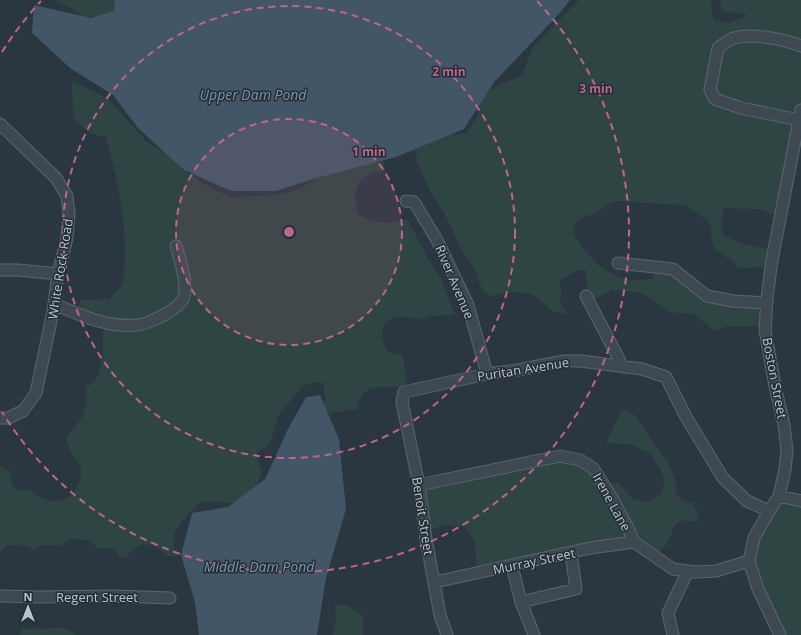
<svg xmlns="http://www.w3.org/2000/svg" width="801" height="635" font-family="'Open Sans',sans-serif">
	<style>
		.green { fill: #2f4543 }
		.water { fill: #425667 }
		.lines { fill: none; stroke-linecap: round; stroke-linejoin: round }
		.minor-casing { stroke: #5c666e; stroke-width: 13 }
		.minor { stroke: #3e4850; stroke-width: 11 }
		.ring { fill: none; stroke: #bf658d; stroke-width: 2; stroke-dasharray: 7 5 }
		.labels { text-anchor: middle; stroke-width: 3; stroke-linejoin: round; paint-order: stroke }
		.street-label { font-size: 13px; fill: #bbc3ca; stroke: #232d36 }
		.water-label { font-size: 14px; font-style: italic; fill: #7f96aa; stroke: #232d36 }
		.centre { fill: #bf658d; stroke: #232d36; stroke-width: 2 }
		.ring-label { font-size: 12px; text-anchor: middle; font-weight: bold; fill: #bf658d; stroke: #232d36; stroke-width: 3; stroke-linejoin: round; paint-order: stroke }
	</style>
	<rect width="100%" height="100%" fill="#2a3640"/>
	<path class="green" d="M55,0H124L117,16L82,17L72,8L59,3Z
		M579,0H711L713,19L727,23L747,16L745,14L725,12L720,8L721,0H801V112L781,216L763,211L760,209L724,208L721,222L723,235L740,243L774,250L770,267L739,268L730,259L715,250L712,241L711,225L703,217L684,205L629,202C617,198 609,204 599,211C592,216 580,215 575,224C567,236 596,263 605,269C610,273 618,277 624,279C634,282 645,280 654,278V272L681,274L700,284L717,295L724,297L768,296L765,326H728L715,331L694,314L669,312L649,297L637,292L612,290L591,301L587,295L586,274L585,271L578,270L559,281L561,290L560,301L567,314L552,311L540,300L529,293L509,292L489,297L487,293L483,291L475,270L458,244L449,222L431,193L417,162L414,144L432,136L467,133L479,112L481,100L492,88L522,75L533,47Z
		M72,81L107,98L150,145L170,155L189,174L209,187L230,197L280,195L302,188L331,168L382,156L386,172H373L360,181L355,193L357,213C371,225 391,224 407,219L431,264L440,277L455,314L454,315L429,316L423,320C416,317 395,315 389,320C379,327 382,343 388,352L403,355L408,390H404L400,387C377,388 363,382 357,409L325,414L324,383L316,382L303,386L279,414L269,444L257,453L261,473L251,502L240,504L208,501L200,502L180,524L174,533L173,543L177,556H166C157,541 136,540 127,557L120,558C116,547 107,548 97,548L92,542L88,540L71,539L61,546L42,545L34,550C24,544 15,543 4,547L0,555V467L10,471L13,486L19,490L32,491C53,512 82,498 81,469C80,461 73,457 70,450C68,447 67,442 66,438C72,428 83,421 85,409C87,402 85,393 85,386C88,385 92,384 94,382C104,371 103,338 104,323L76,312L81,300L109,299L122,286C123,277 125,268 125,258C126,217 116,176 106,137L89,133L73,117Z
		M627,410L636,416L662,455L668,461L675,479L677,496L686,503L693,502L694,506L699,513L697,522L682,520L676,523L672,530L671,537L659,554L633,541L479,570L476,560L475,542L468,530L463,526L447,525L426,531L420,484L530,461L581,460L606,486L618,482L633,499L647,502L661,494L665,479L651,454L629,444L606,443L621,411Z
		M776,499L801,500V635H781L770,611L751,554Z
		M335,605H347L363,616V635H332C337,625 336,615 335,605Z
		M65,628L77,635H20L22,629Z"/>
	<path class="water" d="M115,0H570L559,14L495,81L464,129L396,157L320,177L276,191H231L184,170L138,128L113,95L70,68L32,33L34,5L91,18L114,11Z
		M320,395L339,439L346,509L326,578L317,635H199L195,602L181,555L192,513L228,507L265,479L288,429L306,397Z"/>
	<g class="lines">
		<defs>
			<path id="minor" d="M799,120L741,108L715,99L710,90L718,48C723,45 728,40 734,38C752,33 784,39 801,46
				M0,124L56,178L67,196L69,214L67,238L58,274L53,311L36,393L23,411L8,418H0
				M406,201L414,202L437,240L468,305L487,374
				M618,263L673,269L707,296L733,301L767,303
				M0,270H18L58,274
				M586,296L623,367
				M54,304C80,315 107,328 136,325C146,325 155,319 164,315C171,311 181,305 184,297C188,284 180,259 176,246
				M419,485L560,456L580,460L593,468L612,498L627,526L634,542L673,569L695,572L716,571L749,561
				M779,496L801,501
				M512,566L521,602
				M435,582L590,548L634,542
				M0,596L39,597L114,596L170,598
				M447,635L440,615L426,539L419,485L402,402L404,392L487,374L518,370L564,361H581L642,369L666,377L686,417L723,478L747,501L769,511
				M534,635L521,602L576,589L571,553
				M673,635L668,613L688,571
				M780,635L758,589L749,561L754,538L769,511L779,496L785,470L787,450L784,425L775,386L765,330L767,298L772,260L801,110"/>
		</defs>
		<use href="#minor" class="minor-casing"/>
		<use href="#minor" class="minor"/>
	</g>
	<circle cx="289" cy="232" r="113" fill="#bf658d" fill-opacity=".12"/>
	<g class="ring">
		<circle cx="289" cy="232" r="113"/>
		<circle cx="289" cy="232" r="226"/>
		<path d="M2 52A339 339 0 0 1 41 1M537 1A339 339 0 1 1 2 412"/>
	</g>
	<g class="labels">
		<g class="street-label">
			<text transform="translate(60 269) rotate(-81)" y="5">White Rock Road</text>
			<text transform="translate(455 282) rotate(67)" y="5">River Avenue</text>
			<text transform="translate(523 369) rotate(-9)" y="5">Puritan Avenue</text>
			<text transform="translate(775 378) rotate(79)" y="5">Boston Street</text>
			<text transform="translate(612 502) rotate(61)" y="5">Irene Lane</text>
			<text transform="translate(423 516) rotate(81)" y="5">Benoit Street</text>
			<text transform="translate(534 561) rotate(-12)" y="5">Murray Street</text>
			<text x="97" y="602">Regent Street</text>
		</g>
		<g class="water-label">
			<text x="253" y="100">Upper Dam Pond</text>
			<text x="259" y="572">Middle Dam Pond</text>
		</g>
	</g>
	<circle cx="289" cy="232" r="6" class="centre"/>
	<g class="ring-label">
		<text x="449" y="76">2 min</text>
		<text x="596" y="93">3 min</text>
		<text x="369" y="156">1 min</text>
	</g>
	<g transform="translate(28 607)" stroke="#232d36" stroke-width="3" paint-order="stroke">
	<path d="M0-3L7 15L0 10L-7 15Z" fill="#bbc3ca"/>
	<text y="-6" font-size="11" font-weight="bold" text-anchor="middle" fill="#bbc3ca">N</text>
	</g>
</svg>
